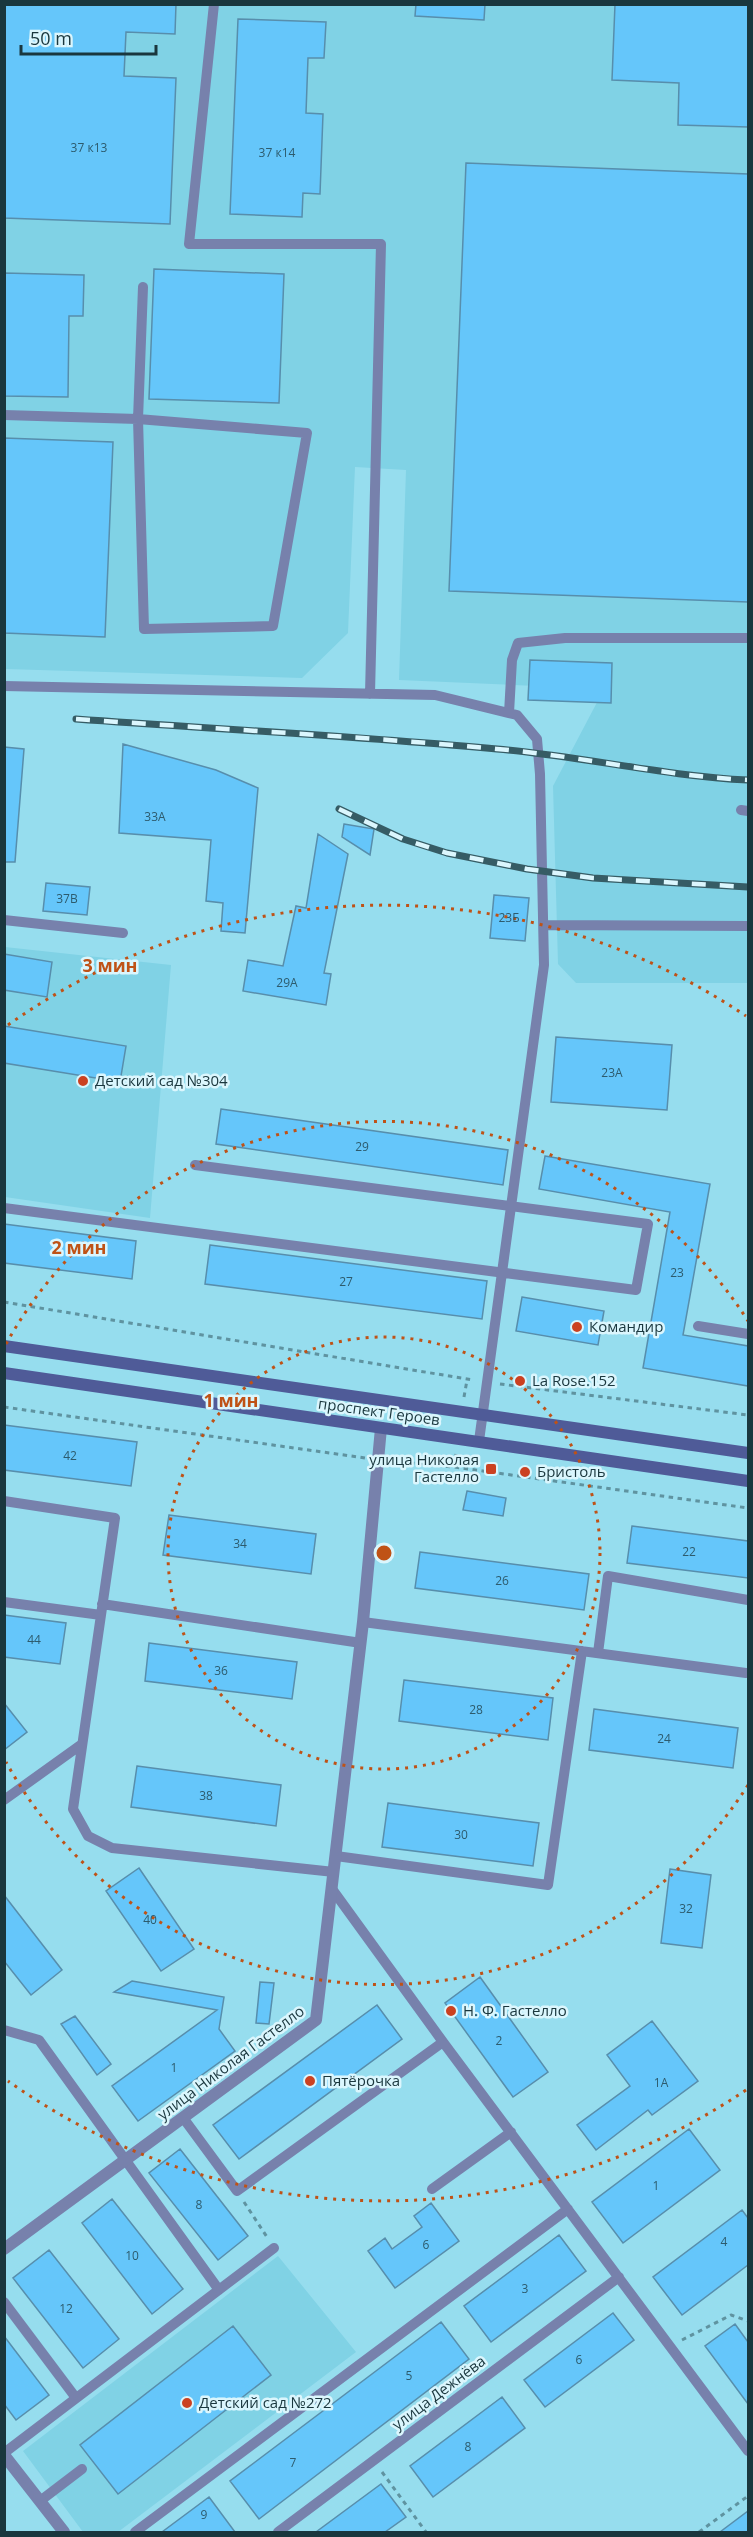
<svg xmlns="http://www.w3.org/2000/svg" width="753" height="2537" font-family="'Open Sans',sans-serif">
	<style>
		.built { fill: #80d2e5 }
		.building { fill: #65c6fa; stroke: #578eac; stroke-width: 1.5 }
		.lines { fill: none; stroke-linecap: round; stroke-linejoin: round }
		.path { stroke: #5f93a0; stroke-width: 3; stroke-dasharray: 4.5 4.5; stroke-linecap: butt }
		.lane { stroke: #7781ac; stroke-width: 10 }
		.street { stroke: #7781ac; stroke-width: 12 }
		.secondary { stroke: #4f5b98; stroke-width: 12 }
		.rail-casing { stroke: #365c65; stroke-width: 7 }
		.rail { stroke: #dbf6fd; stroke-width: 4.5; stroke-dasharray: 14; stroke-linecap: butt }
		.ring { fill: none; stroke: #bf5216; stroke-width: 3; stroke-dasharray: 3 6 }
		.poi-dot { fill: #cb4121; stroke: #dbf6fd; stroke-width: 2 }
		.labels { text-anchor: middle; stroke-width: 5; stroke-linejoin: round; paint-order: stroke }
		.number-label { font-size: 12px; fill: #2d5b6d }
		.poi-label { font-size: 15px; fill: #1a373e; stroke: #dbf6fd; text-anchor: start }
		.street-label { font-size: 15px; fill: #1a373e; stroke: #dbf6fd }
		.centre { fill: #bf5216; stroke: #dbf6fd; stroke-width: 3 }
		.ring-label { font-size: 18px; text-anchor: middle; font-weight: bold; fill: #bf5216; stroke: #dbf6fd; stroke-width: 5; stroke-linejoin: round; paint-order: stroke }
	</style>
	<rect width="100%" height="100%" fill="#96ddee"/>
	<path class="built" d="M5,5H748V983H576L558,964L553,786L604,689L399,680L406,470L355,467L348,633L302,678L5,669Z
		M5,947L171,965L150,1218L5,1197Z
		M278,2256L356,2352L118,2532H83L23,2451Z"/>
	<path class="building" d="M4,4H176L175,34L126,32L124,76L176,78L170,224L4,218Z
		M416,4H485L484,20L415,16Z
		M615,4H748V127L678,125L679,83L612,80Z
		M238,19L326,22L324,58H308L306,113L323,114L320,194L303,193L302,217L230,214Z
		M466,163L748,174V602L449,591Z
		M154,269L284,274L279,403L149,399Z
		M4,273L84,275L83,316H69L68,397L4,396Z
		M4,438L113,442L105,637L4,633Z
		M530,660L612,663L611,703L528,700Z
		M123,744L216,770L258,788L245,933L221,931L223,903L206,901L211,840L119,833Z
		M4,747L24,749L15,862H4Z
		M344,824L374,829L370,855L342,837Z
		M318,834L348,854L324,973L331,974L326,1005L243,991L248,960L283,966L296,906L306,908Z
		M46,883L90,887L87,915L43,911Z
		M494,895L529,898L525,941L490,938Z
		M4,954L52,962L47,997L4,990Z
		M4,1026L126,1046L120,1082L4,1063Z
		M556,1037L672,1045L667,1110L551,1102Z
		M221,1109L508,1150L503,1185L216,1144Z
		M545,1156L710,1184L683,1335L748,1346V1386L643,1368L670,1212L539,1189Z
		M4,1224L136,1241L132,1279L4,1263Z
		M210,1245L487,1281L482,1319L205,1284Z
		M522,1297L604,1311L598,1345L516,1331Z
		M4,1425L137,1442L131,1486L4,1470Z
		M467,1491L506,1498L503,1516L463,1510Z
		M169,1515L316,1534L311,1574L163,1555Z
		M632,1526L748,1541V1578L627,1563Z
		M420,1552L589,1574L584,1610L415,1588Z
		M4,1615L66,1623L60,1664L4,1657Z
		M149,1643L297,1662L292,1699L145,1681Z
		M404,1680L553,1698L548,1740L399,1721Z
		M4,1703L27,1732L4,1750Z
		M594,1709L738,1728L733,1768L589,1750Z
		M137,1766L281,1785L276,1826L131,1807Z
		M388,1803L539,1823L533,1866L382,1847Z
		M139,1868L194,1949L161,1971L106,1891Z
		M670,1869L711,1875L702,1948L661,1943Z
		M4,1895L62,1970L31,1995L4,1961Z
		M480,1977L548,2072L513,2097L445,2003Z
		M132,1981L224,1997L219,2029L235,2051L138,2121L112,2086L217,2010L114,1992Z
		M260,1982L274,1983L269,2024L256,2023Z
		M377,2005L402,2039L239,2159L213,2125Z
		M75,2016L111,2064L97,2075L61,2024Z
		M652,2021L698,2081L652,2115L648,2110L596,2150L577,2125L630,2086L607,2055Z
		M689,2129L720,2170L623,2243L592,2202Z
		M180,2149L248,2236L218,2260L149,2173Z
		M112,2199L183,2289L152,2314L82,2223Z
		M431,2203L459,2241L395,2288L368,2251L385,2238L392,2249L422,2227L414,2216Z
		M742,2210L748,2218V2265L682,2315L653,2277Z
		M559,2235L586,2271L491,2342L464,2306Z
		M49,2250L119,2339L83,2368L13,2278Z
		M613,2313L634,2340L545,2407L524,2380Z
		M441,2322L469,2359L259,2519L230,2481Z
		M735,2324L748,2342V2404L705,2346Z
		M233,2326L271,2375L118,2494L80,2445Z
		M4,2336L49,2395L16,2420L4,2404Z
		M502,2397L525,2428L433,2497L410,2466Z
		M381,2484L406,2517L385,2532H316Z
		M209,2497L235,2532H162Z
		M748,2511V2532H720Z"/>
	<g class="lines">
		<path class="path" d="M4,1302L473,1380
			M500,1384L748,1415
			M464,1397L467,1380
			M4,1407L365,1458
			M392,1461L454,1467L748,1508
			M454,1467L456,1454
			M244,2202L267,2237
			M682,2340L731,2315L748,2321
			M382,2472L426,2532
			M699,2532L748,2496"/>
		<path class="lane" d="M214,4L189,244H381L370,694
			M4,415L138,419L307,433L273,626L144,629L138,419L143,287
			M4,686L435,695L517,715L537,739L540,774L544,965L479,1441
			M509,713L512,660L518,643L565,638H748
			M741,810L748,811
			M4,920L123,933
			M544,925L748,926
			M4,1208L636,1290L648,1224L195,1165
			M698,1326L748,1334
			M4,1501L115,1518L73,1809L88,1836L112,1848L334,1872
			M4,1602L101,1615
			M102,1604L361,1643
			M363,1622L746,1673
			M598,1653L608,1576L748,1600
			M4,1800L82,1744
			M336,1856L548,1885L582,1651
			M4,2030L39,2040L219,2290
			M443,2042L748,2451
			M184,2119L237,2191L443,2042L332,1889
			M432,2189L511,2132
			M4,2302L76,2398
			M4,2453L274,2248
			M40,2501L82,2469
			M135,2532L568,2209
			M278,2532L619,2277"/>
		<path class="street" d="M4,2249L316,2020L363,1622L381,1428
			M4,2455L64,2532"/>
		<path class="secondary" d="M4,1346L748,1453
			M4,1373L748,1481"/>
		<defs>
			<path id="rail" d="M76,719C216,729 357,736 497,749C581,756 664,776 748,780
				M339,809L403,839L447,853L527,869L593,878L748,887"/>
		</defs>
		<use href="#rail" class="rail-casing"/>
		<use href="#rail" class="rail"/>
	</g>
	<g class="ring">
		<circle cx="384" cy="1553" r="216"/>
		<path d="M748 1785A432 432 0 0 1 6 1762M6 1344A432 432 0 0 1 748 1321"/>
		<path d="M746 2090A648 648 0 0 1 8 2081M8 1025A648 648 0 0 1 746 1016"/>
	</g>
	<g class="poi-dot">
		<circle cx="83" cy="1081" r="6"/>
		<circle cx="577" cy="1327" r="6"/>
		<circle cx="520" cy="1381" r="6"/>
		<rect x="485" y="1463" width="12" height="12" rx="3"/>
		<circle cx="525" cy="1472" r="6"/>
		<circle cx="451" cy="2011" r="6"/>
		<circle cx="310" cy="2081" r="6"/>
		<circle cx="187" cy="2403" r="6"/>
	</g>
	<g class="labels">
		<g class="number-label">
			<text x="89" y="152">37 к13</text>
			<text x="277" y="157">37 к14</text>
			<text x="155" y="821">33А</text>
			<text x="67" y="903">37В</text>
			<text x="509" y="922">23Б</text>
			<text x="287" y="987">29А</text>
			<text x="612" y="1077">23А</text>
			<text x="362" y="1151">29</text>
			<text x="677" y="1277">23</text>
			<text x="346" y="1286">27</text>
			<text x="70" y="1460">42</text>
			<text x="240" y="1548">34</text>
			<text x="689" y="1556">22</text>
			<text x="502" y="1585">26</text>
			<text x="34" y="1644">44</text>
			<text x="221" y="1675">36</text>
			<text x="476" y="1714">28</text>
			<text x="664" y="1743">24</text>
			<text x="206" y="1800">38</text>
			<text x="461" y="1839">30</text>
			<text x="686" y="1913">32</text>
			<text x="150" y="1924">40</text>
			<text x="499" y="2045">2</text>
			<text x="174" y="2072">1</text>
			<text x="661" y="2087">1А</text>
			<text x="656" y="2190">1</text>
			<text x="199" y="2209">8</text>
			<text x="724" y="2246">4</text>
			<text x="426" y="2249">6</text>
			<text x="132" y="2260">10</text>
			<text x="525" y="2293">3</text>
			<text x="66" y="2313">12</text>
			<text x="579" y="2364">6</text>
			<text x="409" y="2380">5</text>
			<text x="468" y="2451">8</text>
			<text x="293" y="2467">7</text>
			<text x="204" y="2519">9</text>
		</g>
		<g class="poi-label">
			<text x="95" y="1086">Детский сад №304</text>
			<text x="589" y="1332">Командир</text>
			<text x="532" y="1386">La Rose.152</text>
			<text x="479" y="1465" text-anchor="end">улица Николая<tspan x="479" dy="17">Гастелло</tspan></text>
			<text x="537" y="1477">Бристоль</text>
			<text x="463" y="2016">Н. Ф. Гастелло</text>
			<text x="322" y="2086">Пятёрочка</text>
			<text x="199" y="2408">Детский сад №272</text>
		</g>
		<g class="street-label">
			<text transform="translate(379 1412) rotate(8)" y="5">проспект Героев</text>
			<text transform="translate(231 2063) rotate(-37)" y="5">улица Николая Гастелло</text>
			<text transform="translate(439 2393) rotate(-37)" y="5">улица Дежнёва</text>
		</g>
	</g>
	<circle cx="384" cy="1553" r="9" class="centre"/>
	<g class="ring-label">
		<text x="110" y="972">3 мин</text>
		<text x="79" y="1254">2 мин</text>
		<text x="231" y="1407">1 мин</text>
	</g>
	<rect width="753" height="2537" fill="none" stroke="#1a373e" stroke-width="12"/>
	<path d="M21 45v9h135v-9" fill="none" stroke="#1a373e" stroke-width="3"/>
	<text x="30" y="45" font-size="18" fill="#1a373e" stroke="#dbf6fd" stroke-width="4.5" paint-order="stroke">50 m</text>
</svg>
